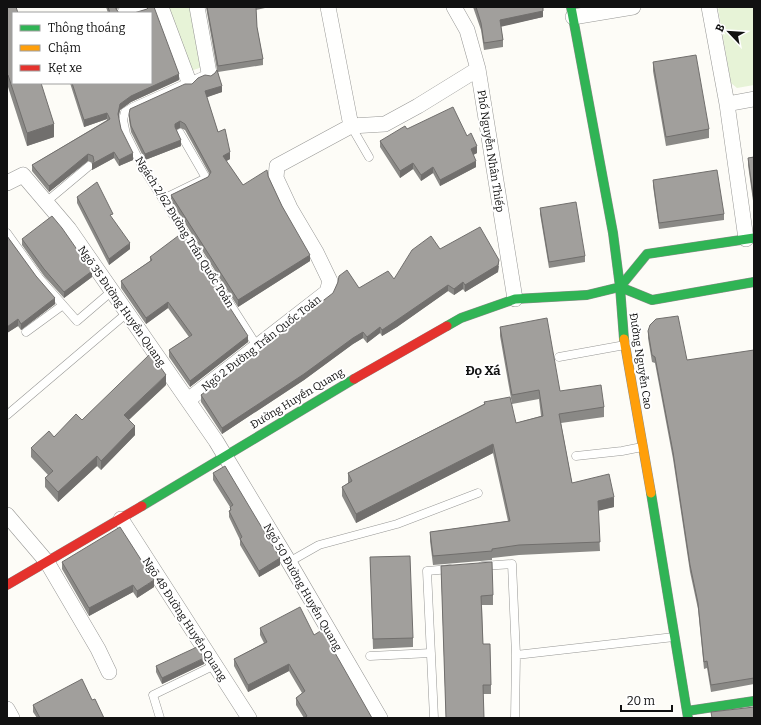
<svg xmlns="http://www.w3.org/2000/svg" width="761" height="725" font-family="Bitter,serif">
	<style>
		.green { fill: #e7f3d7 }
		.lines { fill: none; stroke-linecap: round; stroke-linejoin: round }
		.lane-casing { stroke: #979795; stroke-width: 9 }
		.street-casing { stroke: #979795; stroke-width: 16 }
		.fast-casing { stroke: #8e8d8b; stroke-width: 10 }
		.slow-casing { stroke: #8e8d8b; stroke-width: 10 }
		.jam-casing { stroke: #8e8d8b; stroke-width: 10 }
		.lane { stroke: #fffffe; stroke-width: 8 }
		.street { stroke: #fffffe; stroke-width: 15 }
		.fast { stroke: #30b455; stroke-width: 9 }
		.slow { stroke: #ff9f0a; stroke-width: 9 }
		.jam { stroke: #e5322d; stroke-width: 9 }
		.wall { fill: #8a8986 }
		.shaded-wall { fill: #716f6d }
		.building { fill: #a19f9c; stroke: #716f6d }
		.labels { text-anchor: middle; stroke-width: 4; stroke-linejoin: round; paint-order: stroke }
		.street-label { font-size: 11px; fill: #111; stroke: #fff }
		.quarter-label { font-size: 13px; font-weight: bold; fill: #111; stroke: #fff }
	</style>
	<rect width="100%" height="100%" fill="#fdfcf7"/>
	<path class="green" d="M174,7H193L205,66L188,72L165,9Z
		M720,7H754V85L737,88L731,83L718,9Z"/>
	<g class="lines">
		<defs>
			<path id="lane" d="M209,73L133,107L125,112L123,120L126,134L143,168L257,346
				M351,126L369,157
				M163,199L206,178L180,133
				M46,202L89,166
				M7,233L40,279L77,321L112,291
				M26,332L63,305
				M559,357L625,345
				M7,415L127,313
				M576,456L622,451L642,447
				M289,562L319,545L397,524L478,493
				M482,566L512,564L516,655
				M370,656L431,653
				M160,718L153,695L215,665
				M434,718L427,571L450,569
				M515,718L516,655L674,637"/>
			<path id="street" d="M161,7L189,82
				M197,7L209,73
				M454,7L467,30L478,69L515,299
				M709,7L727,104L746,239
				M125,13L144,7
				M573,17L633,7
				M727,104L754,99
				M351,126L385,124L418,106L478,69
				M7,183L23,175L69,229L216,441L289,562L380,718
				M188,400L327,292L330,281L316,252L290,208L276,178L277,166L351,126L328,7
				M7,515L47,562L98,649L109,672
				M121,519L249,718
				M7,709L12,718"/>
			<path id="fast" d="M571,7L613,233L620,287L624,339
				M620,287L647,254L754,238
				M447,326L461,318L515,299L587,295L620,287L652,300L754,282
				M651,493L688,718
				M142,506L354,379
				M687,711L754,701"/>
			<path id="slow" d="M624,339L651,493"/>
			<path id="jam" d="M354,379L447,326
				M7,585L142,506"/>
		</defs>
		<use href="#lane" class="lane-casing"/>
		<use href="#street" class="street-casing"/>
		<use href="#fast" class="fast-casing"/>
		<use href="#slow" class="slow-casing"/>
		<use href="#jam" class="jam-casing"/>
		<use href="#lane" class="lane"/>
		<use href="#street" class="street"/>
		<use href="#fast" class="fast"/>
		<use href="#slow" class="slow"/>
		<use href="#jam" class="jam"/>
	</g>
	<path class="wall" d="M7,7L54,137L27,146L8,87L7,88Z
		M106,7H118L117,10L119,13H108Z
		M206,7H265V8L256,10L257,27L263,59V65L218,72L222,92L206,97L218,132L230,159L226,161L243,185L268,176L282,206L310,261L238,307L171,201V195L208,177L210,175L185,130L180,128L176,130L181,146L145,160L131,132L129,120V114L211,76L215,73L217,70Z
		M473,7H543V17L501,26L503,40V47L484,50L481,30Z
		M653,62L709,129V138L666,146L653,71Z
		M179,80L131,102L120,110L118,118L121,129L133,160L119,166L114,158L92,170L93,163L88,161L49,192L32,171V165L107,120V119L84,127L70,83H151Z
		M407,129L467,136L477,153L473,155L476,167L440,186L433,173L421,181L413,169L400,178L380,147V141Z
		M754,157V208L748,165V158Z
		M653,180L724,214V220L659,229L653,186Z
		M77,197L130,249L109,265L77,203Z
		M540,208L585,256V262L549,268L540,214Z
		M7,236L55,304L21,330L18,326L7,333Z
		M22,239L92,277L64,298L44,276L22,245Z
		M440,249L499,266L498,272L465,292L463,289L454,295L448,291L397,327L382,336L380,333L367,343L363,338L353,344L304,380L222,434L201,402V395L359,288L394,279Z
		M150,257L248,342L190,387L169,357V350L189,337L168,308L146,324L121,288V281L150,261Z
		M500,327L560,391L604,407V417L561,423L572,483L614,507L598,510L600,551L519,555L492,558V560L433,565L430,541V532L508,521L493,453L356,523L342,496V487L348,483V473L484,404V402L516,423L541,416L539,399L512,404L500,336Z
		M648,331L687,360L754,351V684L711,692L707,668L704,669L698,609L690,572L673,459L655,363L652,362L648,338Z
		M166,385L129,420L135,435L101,470L97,466L58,502L45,487V478L48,475L31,457V448L54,437L82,420Z
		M213,473L280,565L259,577L240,545V540L229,517V511L230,510V507L213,480Z
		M370,557L413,638V647L373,649Z
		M62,562L154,587L137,598L133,592L89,616L62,569Z
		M441,566L493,595V605H482L483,644L491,685V694H483L484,718H446Z
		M260,628L314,635L372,718H304L296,705V698L302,693L289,671L248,692L234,666V659L264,643L260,635Z
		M204,664L162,684L156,672V666Z
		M92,700L104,718H37L33,712V705Z"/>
	<path class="shaded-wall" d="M543,11V17L500,27V20Z
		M179,74V80L131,102L120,110L118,121V114L120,104L131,96Z
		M8,75V87L7,88V76Z
		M222,86V92L205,98V91Z
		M107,113V119L84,127V120Z
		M180,121V128L175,130V124Z
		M54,124V137L27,146V133Z
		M181,140V146L145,160V154Z
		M477,146V153L471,156V149Z
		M114,152V158L92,170V164Z
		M230,152V159L223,163V156Z
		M133,153V160L119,166V160Z
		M88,154V161L49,192V186Z
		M476,161V167L440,186V180Z
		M413,163V169L400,178V171Z
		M433,167V173L421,181V175Z
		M130,243V249L109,265V259Z
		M310,255V261L238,307V300Z
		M499,260L498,272L465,292V285Z
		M92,271V277L64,298V292Z
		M463,282V289L454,295V289Z
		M448,285V291L397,327L382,336V330Z
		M55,298V304L21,330V324Z
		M168,302V308L146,324V318Z
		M18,319V326L7,333V327Z
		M380,327V333L367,343V337Z
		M363,332V338L353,344L304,380L222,434V428L353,338Z
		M248,336V342L190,387V381Z
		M166,375V385L124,424V415Z
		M135,426V435L101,470V461Z
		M493,444V453L356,523V514Z
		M97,456V466L58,502V492Z
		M614,497V507L598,511V501Z
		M280,558V565L259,577V571Z
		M154,580V587L137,598V591Z
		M133,585V592L89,616V608Z
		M204,658V664L162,684V678Z
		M289,664V671L248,692V685Z"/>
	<path class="building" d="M7,7H16L18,13H13V83H41L54,124L27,133L8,75L7,76Z
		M108,7H116V9L119,13H110Z
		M149,7H154L179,74L131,96L120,104L118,114L121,129L133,153L119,160L114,152L92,164L94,161L93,156L88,154L49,186L32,165L110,119L107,113L84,120L72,83H151V13H134L147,9Z
		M207,7H256L257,27L263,59L218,66Z
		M476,7H543V11L500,20L503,40L484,43L481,23Z
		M696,55L709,129L666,137L653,62Z
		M217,70L222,86L205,91L218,132L225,129L230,152L223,156L243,185L267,170L268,176L282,206L310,255L238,300L171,195L208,177L211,172L185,124L180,121L175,124V127L181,140L145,154L131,126L129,114L130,109L185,84H192L198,78L205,75L211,76L215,73Z
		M453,107L467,136L471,133L477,146L471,149L476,161L440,180L433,167L421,175L413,163L400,171L380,141L405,126L407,129Z
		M754,157V201L748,158Z
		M717,170L724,214L659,223L653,180Z
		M97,182L113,214L110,215L130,243L109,259L77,197Z
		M576,202L585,256L549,262L540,208Z
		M52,216L62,228L92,271L64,292L44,269L22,239Z
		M480,227L499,260L498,265L465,285L463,282L454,289L448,285L397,320L382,330L380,327L367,337L363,332L353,338L304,374L222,428L201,395L333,293L338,282L339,276L347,270L359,288L388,271L394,279L412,250L431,236L440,249Z
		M182,233L248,336L190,381L169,350L192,335L168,302L146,318L121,281L152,260L150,257Z
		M7,236L36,276L55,298L21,324L18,319L7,327Z
		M678,316L687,360L754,350V678L711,685L707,661L704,662L698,603L690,565L673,452L655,357L652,355L648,331L650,325L656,319Z
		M547,318L560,391L601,385L604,407L559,414L572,483L609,474L614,497L598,501L600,542L519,545L492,549V551L433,556L430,532L510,521L493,444L356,514L342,487L352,481L348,473L485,404L484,402L510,397L516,423L543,416L539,390L512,395L500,327Z
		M149,355L152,358H154L166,375L124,415L135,426L101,461L97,456L58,492L45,478L53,471L31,448L49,431L54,437L76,414L82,420Z
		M225,466L280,558L259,571L240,539L242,537L229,511L231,510L230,507L233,505L213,473Z
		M120,527L154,580L137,591L133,585L89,608L62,562Z
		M410,556L413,638L373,639L370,557Z
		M492,562L493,595L481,596L483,644H490L491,685H483L484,718H446L441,566Z
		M300,607L314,635L322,630L372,718H304L307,716L296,698L305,691L289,664L248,685L234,659L267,642L260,628Z
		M197,647L204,658L162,678L156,666Z
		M82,679L92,700L95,699L104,718H40L33,705Z
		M754,707V718H712L711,712Z"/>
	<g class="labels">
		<g class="street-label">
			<text transform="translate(491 151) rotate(81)" y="4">Phố Nguyễn Nhân Thiếp</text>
			<text transform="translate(185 232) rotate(58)" y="4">Ngách 2/62 Đường Trần Quốc Toản</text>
			<text transform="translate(122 306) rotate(55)" y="4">Ngõ 35 Đường Huyền Quang</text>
			<text transform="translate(261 343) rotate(-38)" y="4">Ngõ 2 Đường Trần Quốc Toản</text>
			<text transform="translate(641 361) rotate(81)" y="4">Đường Nguyễn Cao</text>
			<text transform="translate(297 398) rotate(-31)" y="4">Đường Huyền Quang</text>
			<text transform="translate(303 587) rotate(60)" y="4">Ngõ 50 Đường Huyền Quang</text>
			<text transform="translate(185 619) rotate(57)" y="4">Ngõ 48 Đường Huyền Quang</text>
		</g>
		<g class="quarter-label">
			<text x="483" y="375">Đọ Xá</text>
		</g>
	</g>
	<rect width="761" height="725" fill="none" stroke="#111111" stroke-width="16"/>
	<rect x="12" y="12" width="140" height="72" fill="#ffffff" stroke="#a0a0a0"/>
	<rect x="20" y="25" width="20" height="6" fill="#30b455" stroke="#a0a0a0"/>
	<text x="48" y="32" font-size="12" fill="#111111">Thông thoáng</text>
	<rect x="20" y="45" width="20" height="6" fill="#ff9f0a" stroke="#a0a0a0"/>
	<text x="48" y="52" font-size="12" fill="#111111">Chậm</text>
	<rect x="20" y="65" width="20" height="6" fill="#e5322d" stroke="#a0a0a0"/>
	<text x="48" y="72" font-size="12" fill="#111111">Kẹt xe</text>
	<g transform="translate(729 32) rotate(295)" stroke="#ffffff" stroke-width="3" paint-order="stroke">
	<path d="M0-3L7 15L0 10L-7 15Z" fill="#111111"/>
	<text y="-6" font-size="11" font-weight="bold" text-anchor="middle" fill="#111111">B</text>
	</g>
	<path d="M621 705v6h51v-6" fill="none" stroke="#111111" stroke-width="2"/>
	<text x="627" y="705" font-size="12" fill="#111111" stroke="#ffffff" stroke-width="3" paint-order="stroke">20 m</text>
</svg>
